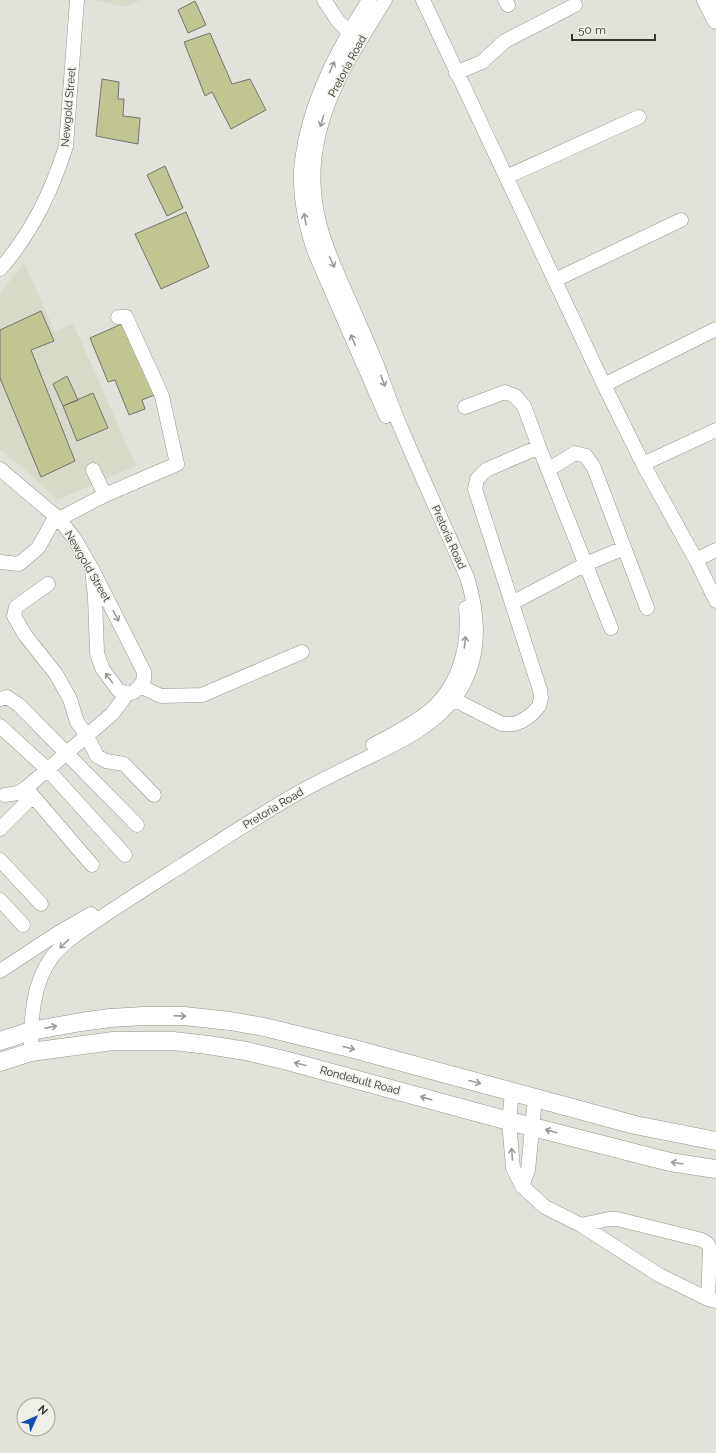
<svg xmlns="http://www.w3.org/2000/svg" width="716" height="1453" font-family="Raleway,sans-serif">
	<style>
		.built { fill: #d7d9c9 }
		.building { fill: #c1c591; stroke: #75766f }
		.lines { fill: none; stroke-linecap: round; stroke-linejoin: round }
		.minor-casing { stroke: #95958e; stroke-width: 15 }
		.major-casing { stroke: #95958e; stroke-width: 19 }
		.minor { stroke: #fff; stroke-width: 14 }
		.major { stroke: #fff; stroke-width: 18 }
		.oneway { stroke: #9a9a98 }
		.labels { text-anchor: middle; stroke-width: 3; stroke-linejoin: round; paint-order: stroke }
		.street-label { font-size: 11px; fill: #343431; stroke: #eeefe7 }
	</style>
	<rect width="100%" height="100%" fill="#e1e2da"/>
	<path class="built" d="M94,0H140L125,7Z
		M24,262L55,332L73,323L136,466L57,500L22,467L0,450V294Z"/>
	<path class="building" d="M195,1L206,25L188,33L178,10Z
		M210,33L232,84L250,79L266,110L231,129L212,92L205,96L184,42Z
		M102,79L119,82L118,99H124L123,116L140,118L138,144L96,136Z
		M165,166L183,208L167,216L147,175Z
		M186,212L209,267L161,289L135,234Z
		M41,311L54,341L31,350L75,461L41,477L0,378V330Z
		M126,322L157,394L142,400L145,409L129,415L115,380L108,382L90,338Z
		M67,376L78,400L63,406L53,384Z
		M93,393L108,428L77,441L63,406Z"/>
	<g class="lines">
		<defs>
			<path id="minor" d="M324,0L338,21L355,38
				M369,0C341,44 316,90 305,142C304,151 301,162 301,172C300,200 306,227 315,253L386,416
				M423,0L604,385L643,464L696,560L716,601
				M505,0L508,5
				M456,73L482,62L505,41L575,5
				M506,177L639,117
				M0,269C32,233 52,191 66,146L77,0
				M555,280L681,220
				M604,385L716,329
				M465,407L505,392L515,396L524,406L539,447L611,628
				M643,464L716,430
				M0,469L59,519L74,538L92,569L144,672V679L140,686L134,692L127,694L118,690L102,668L97,653L95,597L92,569
				M548,470L575,453L586,456L594,468L647,608
				M105,495L177,464L162,396L126,317H118
				M59,519L105,495L93,470
				M696,560L716,550
				M0,562L19,564L38,548L52,523L55,515
				M48,584L16,607L14,616L25,635L56,674L70,699L77,722L87,736L97,756L106,761L124,764L154,795
				M512,603L586,564L624,548
				M140,686L161,696L202,695L302,652
				M0,699L7,697L19,705L137,825
				M453,699L502,724H514L522,721L532,714L539,706L541,698L540,690L475,489L477,479L486,470L539,447
				M0,726L48,770L125,855
				M373,745C390,736 408,727 424,715C458,691 470,648 466,608
				M26,788L92,865
				M5,795L18,793L26,788L112,714L127,694
				M0,829L33,796
				M0,860L41,904
				M0,900L23,925
				M0,971L58,933L91,914
				M31,1052C31,1019 32,984 52,957C57,950 64,945 70,939C106,913 143,890 181,866C217,843 253,819 291,797C317,782 344,769 371,756C401,741 431,727 453,700C482,663 480,619 467,577C445,527 422,478 401,428C391,406 384,383 375,360C365,337 355,314 345,291C324,245 308,205 315,153C323,95 355,48 385,0
				M512,1093L509,1121L513,1168L522,1186L545,1207L581,1225L659,1275L708,1299L716,1301
				M522,1186L528,1170L535,1098
				M581,1225L609,1219H617L702,1240L708,1244L710,1249L708,1299"/>
			<path id="major" d="M706,0L716,20
				M0,1041L31,1031L81,1022L110,1018L144,1016H184L230,1021L264,1027L354,1049L635,1125L716,1141
				M0,1062L31,1052L113,1041H173L208,1045L246,1051L284,1060L509,1121L670,1162L716,1169"/>
		</defs>
		<use href="#minor" class="minor-casing"/>
		<use href="#major" class="major-casing"/>
		<use href="#minor" class="minor"/>
		<use href="#major" class="major"/>
	</g>
	<defs><path id="oneway-shaft" d="M-6 0H5M1.5-3L5.5 0L1.5 3" fill="none" stroke-width="1.6" stroke-linecap="round" stroke-linejoin="round"/></defs>
	<g class="oneway">
		<use href="#oneway-shaft" transform="translate(332 67) rotate(-66)"/>
		<use href="#oneway-shaft" transform="translate(322 121) rotate(107)"/>
		<use href="#oneway-shaft" transform="translate(305 219) rotate(-100)"/>
		<use href="#oneway-shaft" transform="translate(332 262) rotate(66)"/>
		<use href="#oneway-shaft" transform="translate(353 340) rotate(-114)"/>
		<use href="#oneway-shaft" transform="translate(383 381) rotate(69)"/>
		<use href="#oneway-shaft" transform="translate(116 616) rotate(62)"/>
		<use href="#oneway-shaft" transform="translate(465 642) rotate(-83)"/>
		<use href="#oneway-shaft" transform="translate(109 678) rotate(-126)"/>
		<use href="#oneway-shaft" transform="translate(64 944) rotate(136)"/>
		<use href="#oneway-shaft" transform="translate(180 1016) rotate(2)"/>
		<use href="#oneway-shaft" transform="translate(51 1027) rotate(-11)"/>
		<use href="#oneway-shaft" transform="translate(349 1048) rotate(14)"/>
		<use href="#oneway-shaft" transform="translate(300 1064) rotate(-166)"/>
		<use href="#oneway-shaft" transform="translate(475 1082) rotate(15)"/>
		<use href="#oneway-shaft" transform="translate(426 1098) rotate(-164)"/>
		<use href="#oneway-shaft" transform="translate(551 1131) rotate(-164)"/>
		<use href="#oneway-shaft" transform="translate(512 1154) rotate(-94)"/>
		<use href="#oneway-shaft" transform="translate(677 1163) rotate(-171)"/>
	</g>
	<g class="labels">
		<g class="street-label">
			<text transform="translate(347 66) rotate(-62)" y="4">Pretoria Road</text>
			<text transform="translate(68 107) rotate(-85)" y="4">Newgold Street</text>
			<text transform="translate(449 537) rotate(66)" y="4">Pretoria Road</text>
			<text transform="translate(88 566) rotate(60)" y="4">Newgold Street</text>
			<text transform="translate(273 808) rotate(-31)" y="4">Pretoria Road</text>
			<text transform="translate(360 1080) rotate(15)" y="4">Rondebult Road</text>
		</g>
	</g>
	<g transform="translate(36 1417) rotate(45)"><circle r="19" fill="#eeefe7" stroke="#a4a49e"/>
	<path d="M0-3L7 15L0 10L-7 15Z" fill="#144bb7"/>
	<text y="-6" font-size="11" font-weight="bold" text-anchor="middle" fill="#343431">N</text>
	</g>
	<path d="M572 34v6h83v-6" fill="none" stroke="#343431" stroke-width="2"/>
	<text x="578" y="34" font-size="12" fill="#343431" stroke="#eeefe7" stroke-width="3" paint-order="stroke">50 m</text>
</svg>
